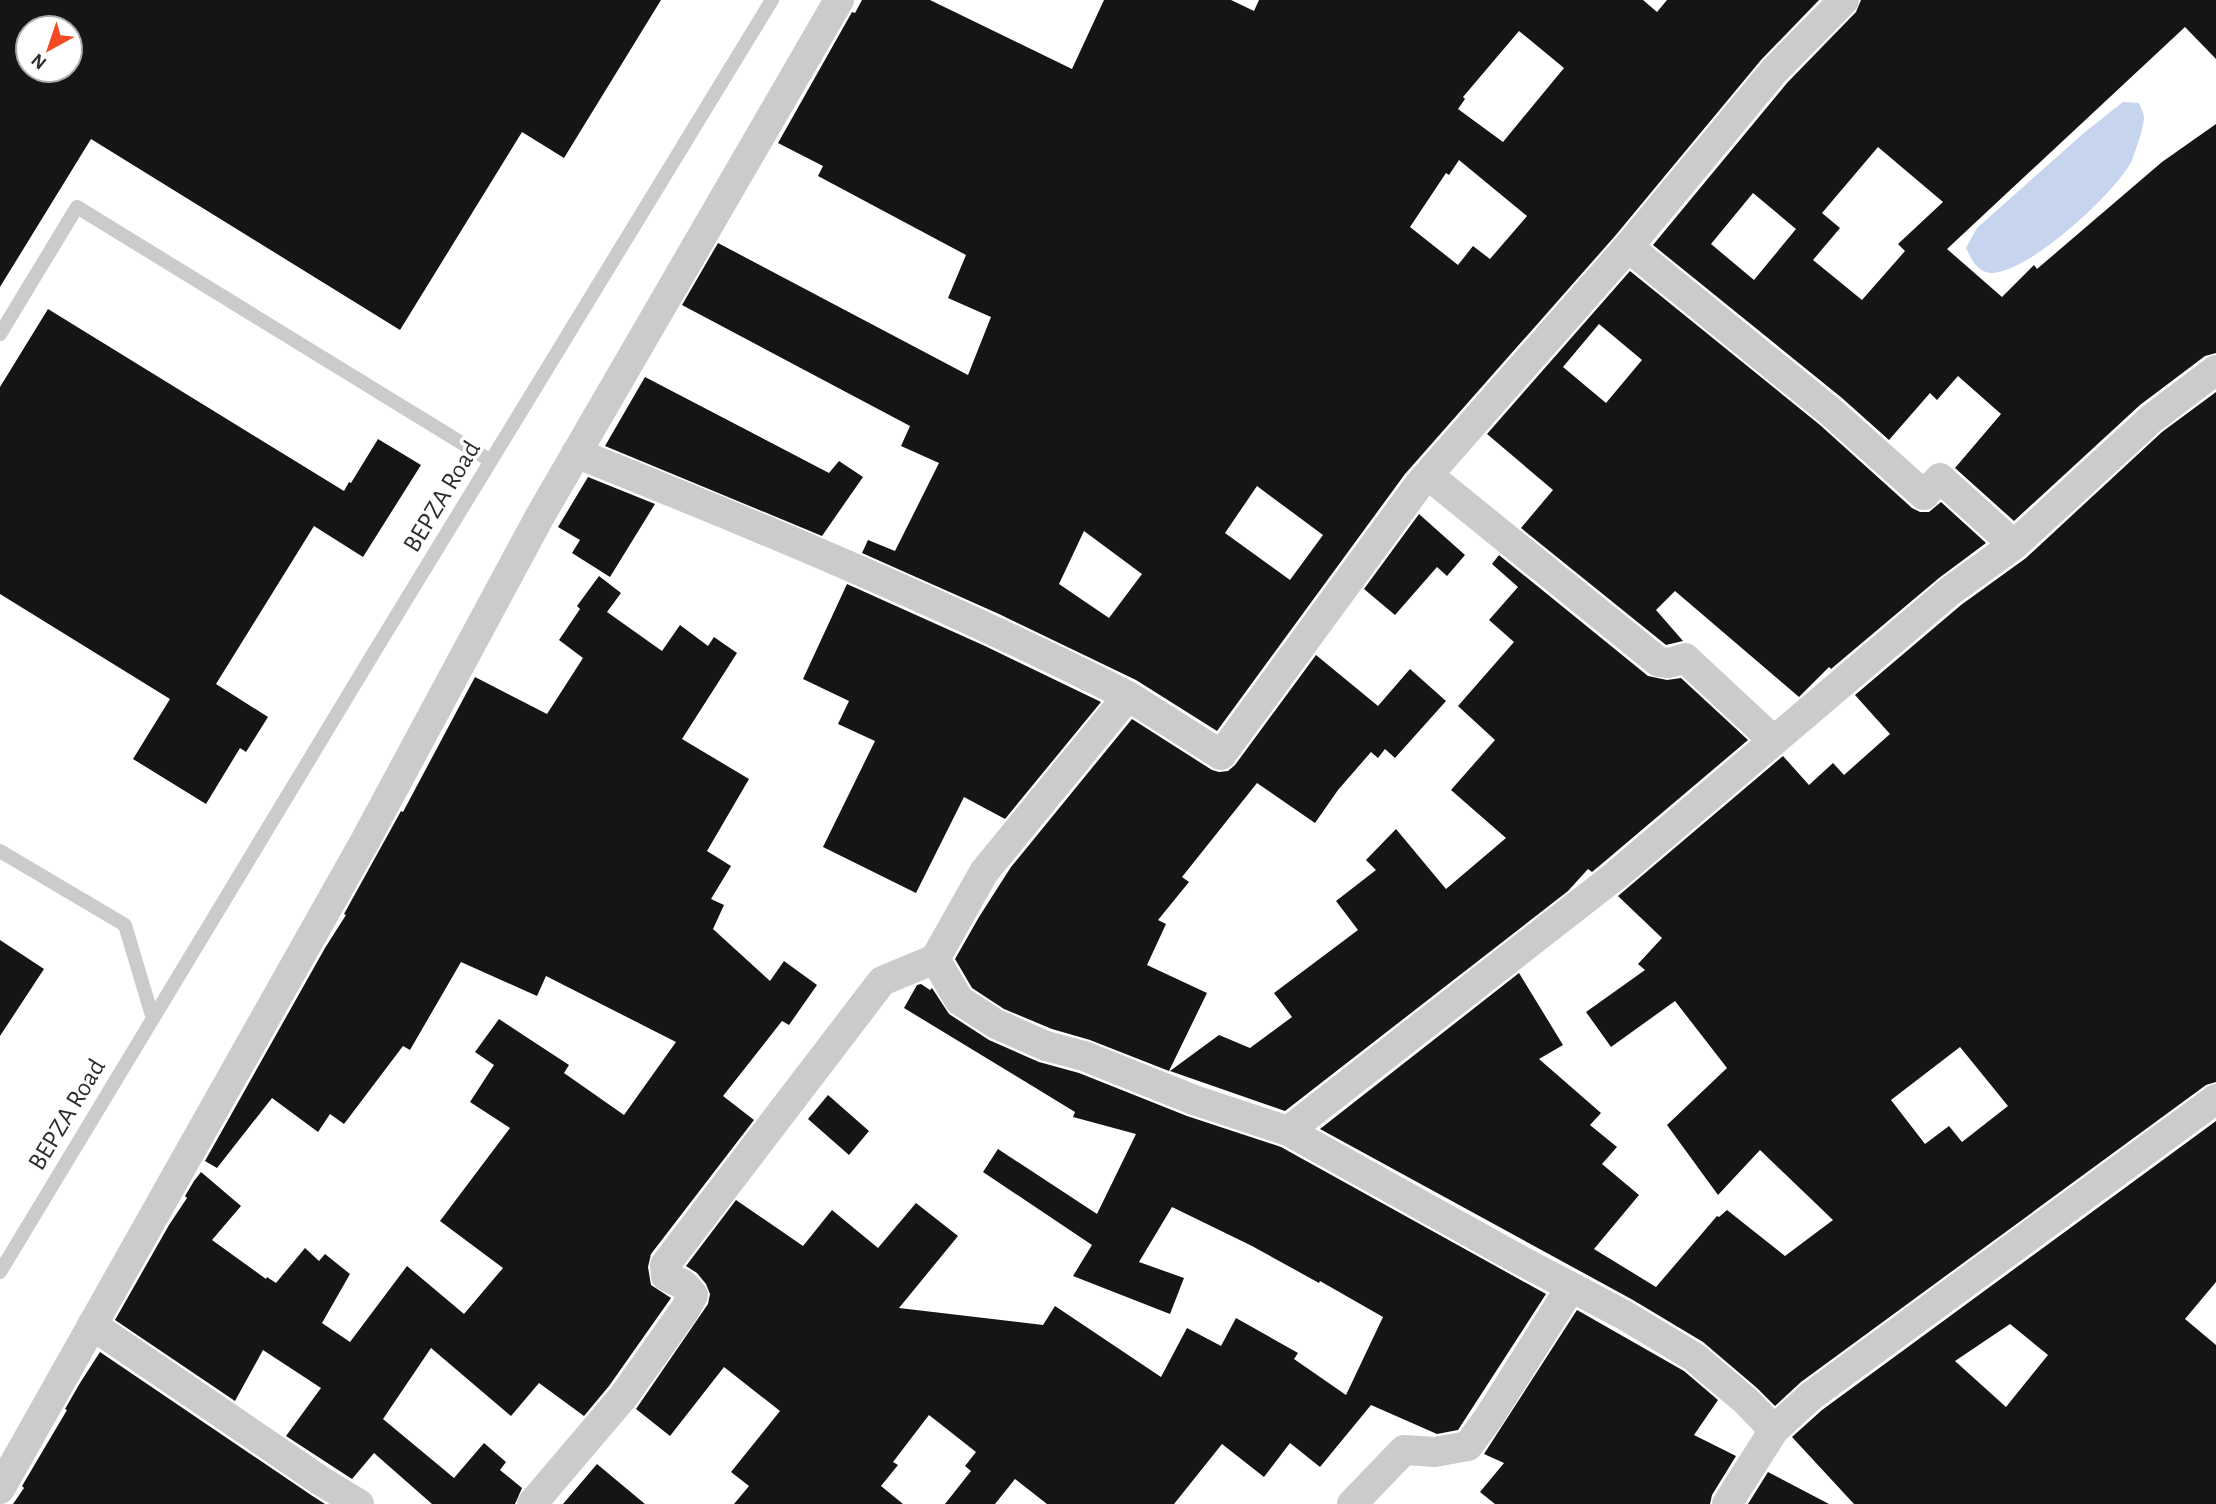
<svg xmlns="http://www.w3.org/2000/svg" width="2216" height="1504" font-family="'Alegreya Sans',sans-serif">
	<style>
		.water { fill: #c6d4ee }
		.building { fill: #151515; fill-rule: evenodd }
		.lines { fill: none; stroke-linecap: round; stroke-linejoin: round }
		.service { stroke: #cbcbcb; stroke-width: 14 }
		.minor { stroke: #cbcbcb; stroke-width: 30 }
		.labels { text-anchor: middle; stroke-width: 7; stroke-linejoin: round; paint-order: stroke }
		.street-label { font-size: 26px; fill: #2e2e2e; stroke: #fff }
	</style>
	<rect width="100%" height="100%" fill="#fff"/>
	<path class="water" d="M2123,102L2139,103C2141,108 2144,114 2144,118C2143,130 2136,149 2132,160C2119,190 2019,283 1986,272C1975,268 1971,258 1966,248L1977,228L2085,132Z"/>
	<path class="building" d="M0,0H661L564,158L522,132L400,330L91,139L0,287ZM28,28H70V70H28Z
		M862,0H930L1072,69L1104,0H1231L1254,11L1259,0H1643L1657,12L1667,0H1819L1761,60L1615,236L1405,474L1217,731L1136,680L999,614L862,553L868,540L895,551L939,463L901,446L910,426L682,305L718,243L968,375L991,317L948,298L966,255L818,176L823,166L778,143L852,12L855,13ZM1519,31L1564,68L1503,142L1458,109L1465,99L1463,97ZM1459,160L1527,216L1490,259L1473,246L1458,265L1410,227L1446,173L1449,175ZM1257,486L1323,535L1290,580L1225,533ZM1084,531L1142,574L1109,618L1059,584Z
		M1861,0H2216V59L2185,27L1947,249L2002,297L2034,265L2037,269L2162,162L2216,124V353L2205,356L2140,405L2014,521L1955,468L2001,414L1958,376L1937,400L1930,393L1889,440L1842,398L1653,245L1787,83L1856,12ZM1878,147L1943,202L1898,244L1905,251L1862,300L1813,260L1840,228L1822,213ZM1753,193L1796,229L1754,280L1711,244Z
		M1630,271L1820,425L1912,508L1920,512H1929L1941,502L1986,543L1939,578L1831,669L1829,667L1799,697L1675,591L1656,610L1683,641L1666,645L1521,528L1553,490L1487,434ZM1599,324L1642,360L1606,403L1563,367Z
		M48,309L344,491L349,482L351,483L378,439L421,465L363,557L314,526L216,684L268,717L246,752L240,748L206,804L133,759L170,699L0,594V387Z
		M645,377L829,473L839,461L863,477L822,536L605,446Z
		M2216,392V1082L2206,1085L1801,1382L1775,1406L1757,1388L1703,1342L1633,1300L1320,1129L1519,973L1563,1045L1539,1059L1601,1113L1590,1125L1617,1147L1602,1164L1639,1195L1594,1249L1656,1287L1717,1216L1719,1217L1727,1210L1785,1256L1833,1220L1760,1150L1718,1195L1667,1125L1727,1068L1675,1001L1611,1047L1586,1012L1645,970L1638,964L1662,938L1618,896L1783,756L1809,785L1833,763L1844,775L1890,734L1855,695L1961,605L2026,558L2162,432ZM1960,1047L2008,1106L1962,1142L1949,1126L1925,1144L1891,1100Z
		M588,477L655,504L610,577L572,553L580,540L558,527Z
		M1419,514L1465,555L1447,576L1437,567L1395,615L1364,589Z
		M1499,555L1648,676L1667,680L1681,678L1748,740L1604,862L1592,872L1588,869L1568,891L1285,1111L1170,1071L1219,1035L1250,1048L1292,1017L1274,993L1358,930L1336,901L1376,870L1366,860L1396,829L1446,889L1506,838L1451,790L1495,740L1458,706L1514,642L1489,620L1518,587L1492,564Z
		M599,576L621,593L607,612L662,651L680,625L708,646L714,637L737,653L682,739L749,779L707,851L731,866L711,899L724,905L713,929L770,981L784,961L817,985L789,1025L782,1021L723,1096L754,1120L651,1254L648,1267L651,1285L671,1298L609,1386L584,1416L539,1383L511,1416L431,1348L383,1419L454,1478L484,1443L506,1462L500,1470L522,1488L515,1504H432L374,1453L352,1479L286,1436L321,1388L263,1350L235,1401L115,1320L169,1225L187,1198L185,1196L194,1181L201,1172L241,1206L212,1240L266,1279L267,1277L276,1283L305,1248L319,1261L325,1254L350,1274L322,1323L350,1342L407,1266L464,1314L503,1268L440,1221L510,1128L470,1102L494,1065L475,1052L499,1019L569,1065L564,1073L624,1115L676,1042L546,976L537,996L461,962L410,1050L403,1046L344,1124L330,1114L318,1132L272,1098L217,1168L205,1161L325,948L346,915L344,914L401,811L403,812L475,677L547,714L583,658L559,640L580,609L577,606Z
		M847,584L985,646L1101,702L1005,819L964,797L916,893L823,847L875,741L838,724L849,701L803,679Z
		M1316,655L1378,706L1410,669L1446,701L1395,758L1385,749L1378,758L1371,752L1338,790L1315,823L1257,783L1182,877L1189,882L1158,920L1166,924L1147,965L1207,993L1169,1071L1090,1040L1052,1029L1004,1009L972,988L955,959L979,917L1011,867L1132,719L1212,770L1219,772L1228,771L1235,765Z
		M0,940L44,969L0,1036Z
		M921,984L930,990L932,988L949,1014L989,1040L1039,1062L1079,1073L1187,1116L1281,1147L1546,1294L1458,1430L1437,1434L1371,1405L1320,1467L1290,1443L1264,1477L1222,1444L1174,1504H1047L1015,1479L995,1504H945L971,1471L965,1466L976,1452L929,1415L893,1462L898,1465L881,1486L903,1504H734L749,1486L731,1472L780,1411L724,1367L670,1436L636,1409L708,1304L710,1294L706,1284L697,1273L686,1266L736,1200L803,1246L832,1210L878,1248L916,1203L958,1236L899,1308L1043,1325L1055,1306L1161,1377L1187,1328L1221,1346L1236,1318L1298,1353L1294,1359L1346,1395L1383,1317L1320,1281L1319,1283L1252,1246L1172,1207L1139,1262L1184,1278L1170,1314L1073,1276L1092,1245L983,1172L998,1149L1097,1214L1136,1134L1073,1117L1075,1112L904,1008L917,985Z
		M828,1095L869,1131L849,1155L808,1119Z
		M2216,1121V1282L2185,1319L2216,1345V1504H1854L1792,1437L1822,1410ZM2010,1324L2048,1355L2006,1407L1955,1361Z
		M1577,1310L1684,1371L1718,1400L1694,1435L1736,1456L1712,1495L1710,1504H1495L1480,1492L1504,1463L1484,1454Z
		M100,1352L311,1495L325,1504H13L24,1488L22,1486L67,1410L65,1409L80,1383Z
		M597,1464L645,1504H563Z
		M1768,1472L1829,1504H1748Z"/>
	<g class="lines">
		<path class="service" d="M0,334L77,207L491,461
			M0,851L125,925L153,1019
			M0,1272L373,654L772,0"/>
		<path class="minor" d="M1628,247L1774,71L1844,0
			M576,453C763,528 948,605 1128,696L984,872L935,959L959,1000L996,1024L1046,1046L1084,1056L1194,1100L1288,1131L1520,1260L1624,1315L1694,1357L1746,1401L1774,1430
			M1428,475L1659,662L1669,663L1685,658L1774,741
			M1128,696L1221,755L1418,486L1628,247L1831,412L1924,495L1940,478L2014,545
			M1288,1131L1615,876L1950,591L2014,545L2151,419L2216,370
			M92,1325L321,1481L359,1504
			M0,1489L365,841L540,516L839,0
			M532,1504L623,1397L684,1311L693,1295L684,1285L666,1276L665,1265L882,981L935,959
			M1352,1504L1404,1450L1435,1452L1468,1446L1489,1417L1571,1287
			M1727,1504L1774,1430L1811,1396L2216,1099"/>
	</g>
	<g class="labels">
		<g class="street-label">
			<text transform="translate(441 496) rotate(-59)" y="9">BEPZA Road</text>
			<text transform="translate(66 1114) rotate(-59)" y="9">BEPZA Road</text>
		</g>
	</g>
	<g transform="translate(49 49) rotate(220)"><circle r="33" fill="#ffffff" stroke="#ababab" stroke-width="2"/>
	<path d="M0-5L12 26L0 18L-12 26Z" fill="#f24a24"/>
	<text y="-10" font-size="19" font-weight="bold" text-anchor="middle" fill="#2e2e2e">N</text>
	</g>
</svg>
